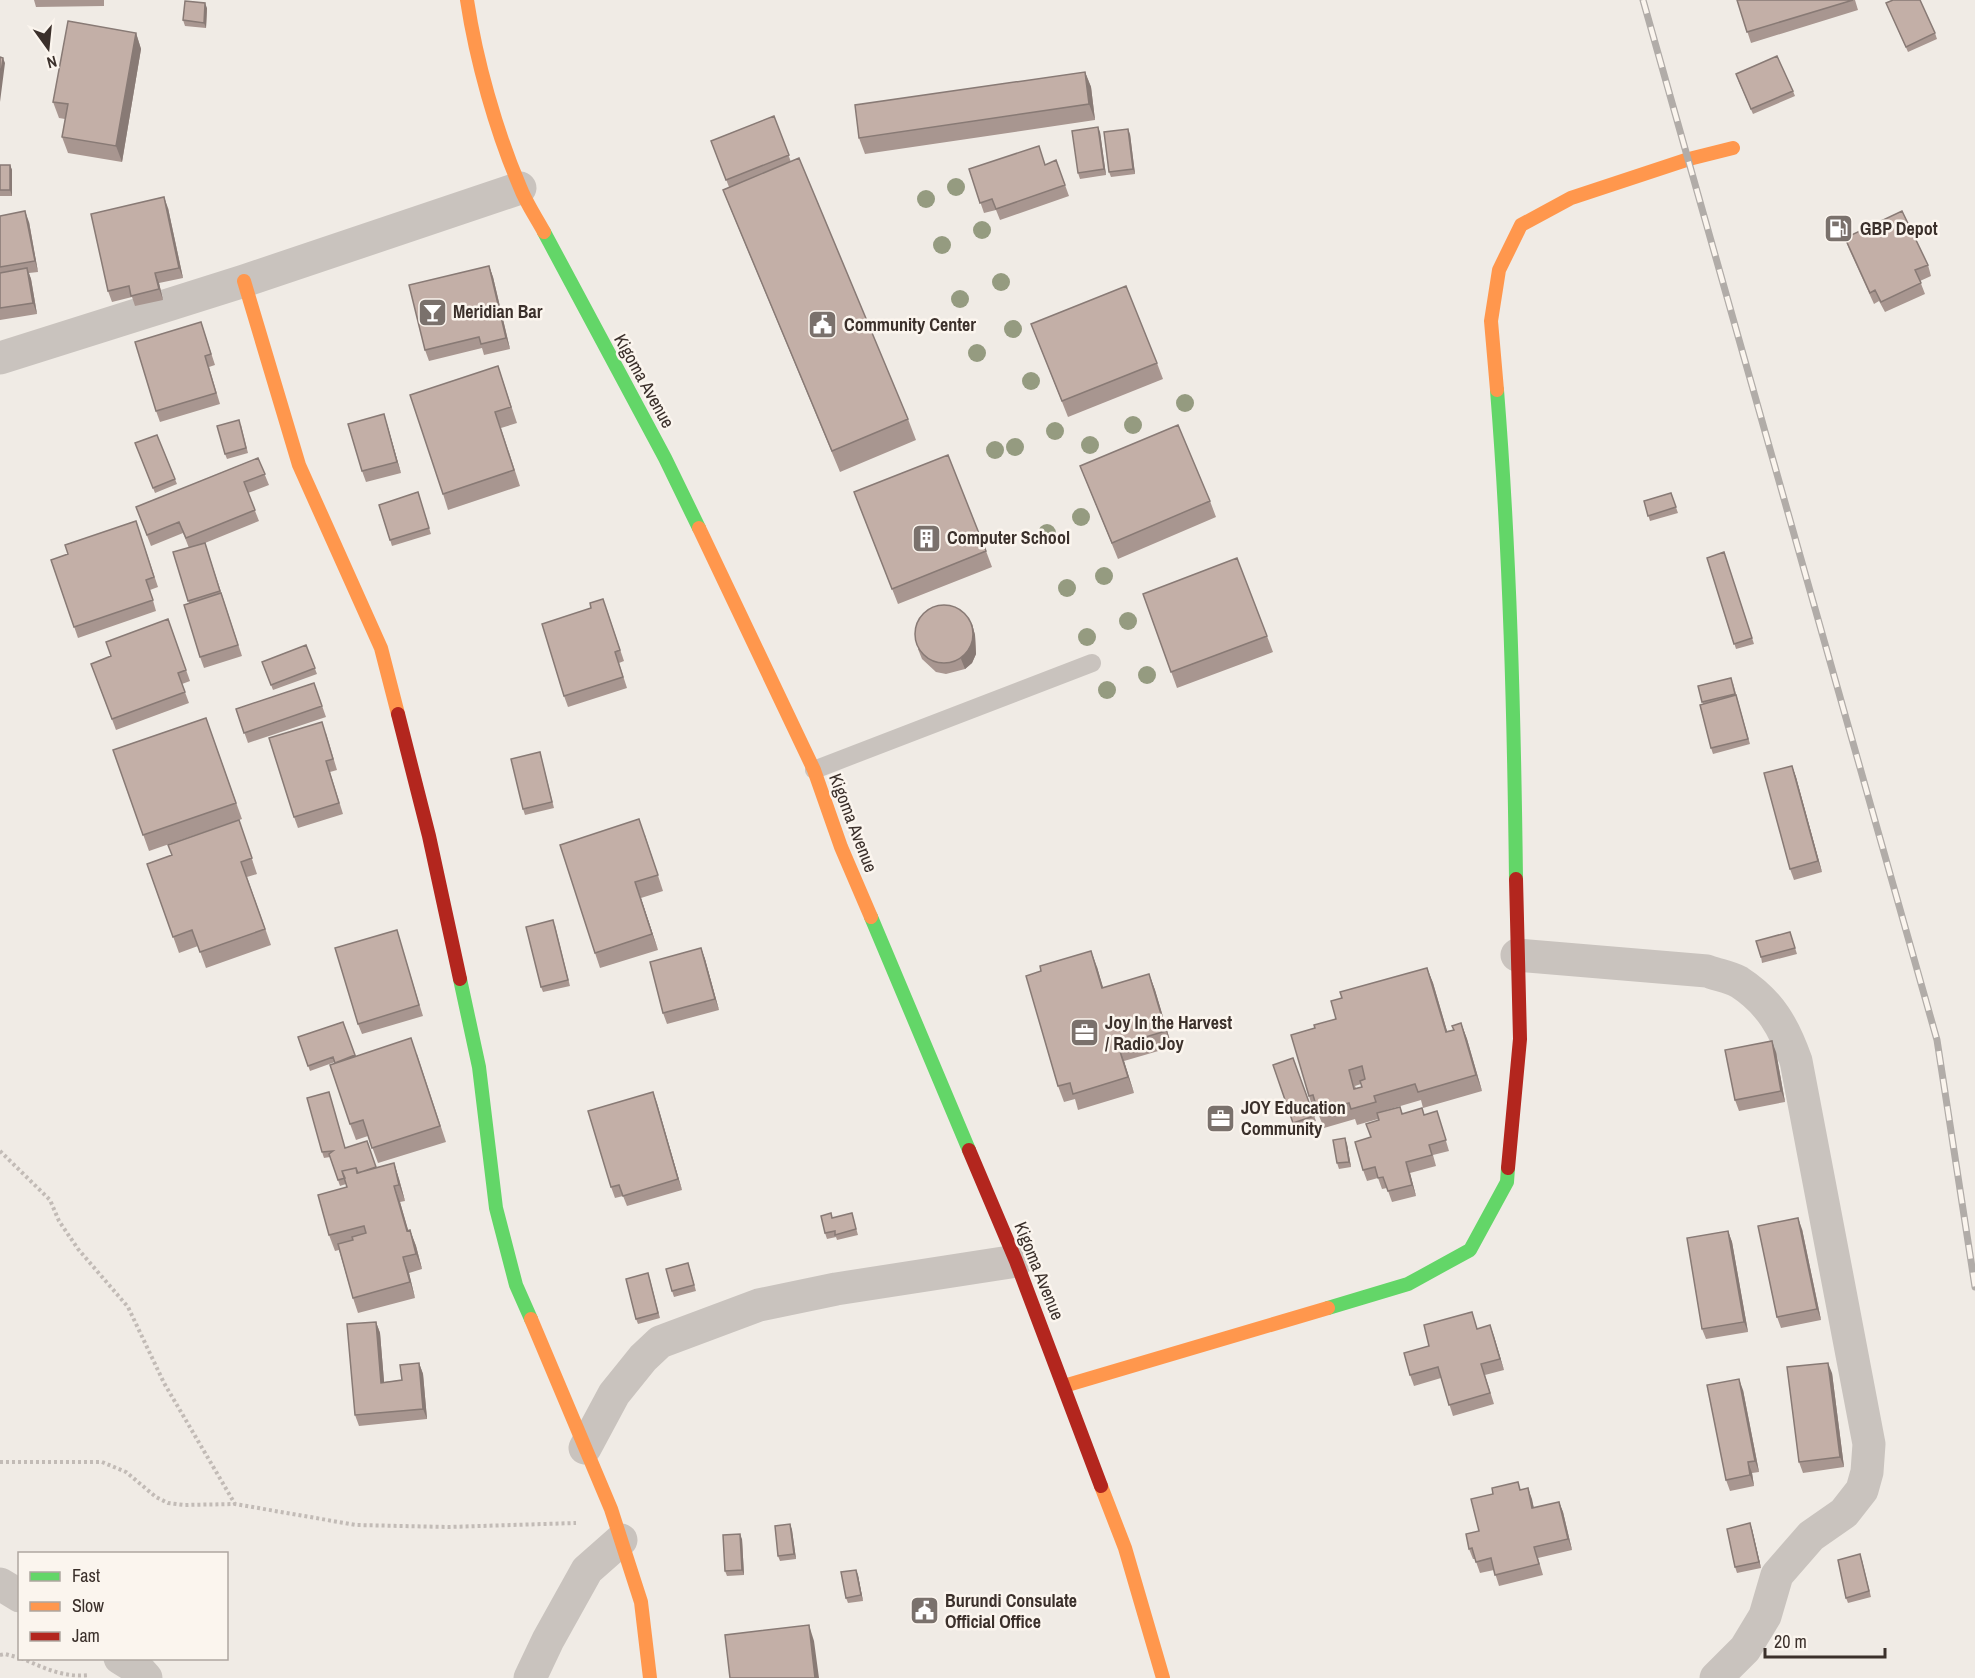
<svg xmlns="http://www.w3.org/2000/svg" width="1975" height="1678" font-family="'Archivo Narrow',sans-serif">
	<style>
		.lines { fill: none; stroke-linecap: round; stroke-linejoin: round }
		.path { stroke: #c2bbb6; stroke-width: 4; stroke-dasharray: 3 3; stroke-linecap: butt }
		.lane { stroke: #c9c3be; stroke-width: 18 }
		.street { stroke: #c9c3be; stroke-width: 33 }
		.fast { stroke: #63d668; stroke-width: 14 }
		.slow { stroke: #ff974d; stroke-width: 14 }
		.jam { stroke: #b3261e; stroke-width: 14 }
		.rail-casing { stroke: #b1aca8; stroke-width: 7 }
		.rail { stroke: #fbf5ee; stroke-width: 4.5; stroke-dasharray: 14; stroke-linecap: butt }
		.tree { fill: #959b80 }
		.wall { fill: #a89690; fill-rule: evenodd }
		.shaded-wall { fill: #887a75 }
		.building { fill: #c3afa7; stroke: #887a75; stroke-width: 1.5; fill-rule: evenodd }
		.labels { text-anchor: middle; stroke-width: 5; stroke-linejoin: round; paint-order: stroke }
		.poi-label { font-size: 18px; font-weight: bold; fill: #3b302b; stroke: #fbf5ee; text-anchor: start }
		.street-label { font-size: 18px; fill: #3b302b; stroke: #fbf5ee }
	</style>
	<rect width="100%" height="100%" fill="#f0ebe5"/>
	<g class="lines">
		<path class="path" d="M0,1151L50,1200L59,1221L78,1249L128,1307L164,1383L235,1504
			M0,1462H102L126,1472L156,1497L168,1503L184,1505L235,1504L356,1525L448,1527L576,1523
			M0,1655L5,1654L20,1658
			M21,1658C44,1668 64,1678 89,1675"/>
		<path class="lane" d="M814,770L1092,663"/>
		<path class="street" d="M0,358L244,281L520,188
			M1517,955L1707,971C1717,975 1730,977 1739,982C1770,1002 1784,1027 1796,1061L1869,1444L1867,1472L1862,1490L1844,1513L1811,1536L1777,1575L1765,1616L1745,1649L1716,1678
			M585,1448L614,1394L643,1358L660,1342L759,1305L836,1289L1016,1261
			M0,1584L20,1596
			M120,1658L138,1669L146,1678
			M530,1678L548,1640L587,1570L621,1540"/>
		<path class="fast" d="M544,232L665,458L699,528
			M1497,390C1510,553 1514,716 1516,879
			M871,917L969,1150
			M460,979L479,1067L496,1208L516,1285L531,1319
			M1328,1308L1408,1284L1470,1250L1507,1182L1508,1168"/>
		<path class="slow" d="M467,0C476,60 496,131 520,187C526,203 536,217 544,232
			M244,281L299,465L381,648L398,714
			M1497,390L1491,321L1499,270L1521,225L1571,198L1689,159L1733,148
			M699,528L814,770L841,847L871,917
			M531,1319L611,1509L641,1602L650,1678
			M1064,1386L1328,1308
			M1101,1486L1125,1548L1163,1678"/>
		<path class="jam" d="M398,714L429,836L460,979
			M969,1150L1016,1261L1101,1486
			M1508,1168L1520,1039L1516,879"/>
		<defs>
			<path id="rail" d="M1643,0L1937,1040L1975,1287"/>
		</defs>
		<use href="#rail" class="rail-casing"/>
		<use href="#rail" class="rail"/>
	</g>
	<g class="tree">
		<circle cx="956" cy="187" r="9"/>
		<circle cx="926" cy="199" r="9"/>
		<circle cx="982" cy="230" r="9"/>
		<circle cx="942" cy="245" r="9"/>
		<circle cx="1001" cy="282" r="9"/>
		<circle cx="960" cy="299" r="9"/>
		<circle cx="1013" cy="329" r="9"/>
		<circle cx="977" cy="353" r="9"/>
		<circle cx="1031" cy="381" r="9"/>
		<circle cx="1185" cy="403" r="9"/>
		<circle cx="1133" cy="425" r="9"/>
		<circle cx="1055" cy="431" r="9"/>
		<circle cx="1090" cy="445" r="9"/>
		<circle cx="1015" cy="447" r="9"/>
		<circle cx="995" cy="450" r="9"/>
		<circle cx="1081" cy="517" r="9"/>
		<circle cx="1047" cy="533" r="9"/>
		<circle cx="1104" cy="576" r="9"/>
		<circle cx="1067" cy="588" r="9"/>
		<circle cx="1128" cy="621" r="9"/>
		<circle cx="1087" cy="637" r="9"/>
		<circle cx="1147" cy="675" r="9"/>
		<circle cx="1107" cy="690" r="9"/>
	</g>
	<path class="wall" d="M34,0H104V6L36,7Z
		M1737,0H1855L1858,10L1751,43Z
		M1886,3L1935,33L1937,39L1908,52Z
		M207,8L206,28L185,26L183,20Z
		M136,33L141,49L122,162L68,153L62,137L65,119L59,118L53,102Z
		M1085,72L1091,87L1095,120L865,154L859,138Z
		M1738,80L1793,91L1795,96L1753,114Z
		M774,116L791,162L908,419L916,440L840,472L731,210L723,190L729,187L711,141Z
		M1100,132L1106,175L1080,179L1078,173Z
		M1130,134L1135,174L1111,177L1109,172Z
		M1056,160L1069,196L1000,220L996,210L984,213L969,169L1045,165Z
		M0,165H10L12,170V196H0Z
		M168,208L183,278L159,283L163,300L135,306L132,297L112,302L108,291Z
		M0,216L29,222L38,272L29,273L31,279L37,314L0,320Z
		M1845,238L1928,265L1931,276L1920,281L1925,294L1885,312L1879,301L1874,304L1849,249Z
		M489,266L493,277L510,349L484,355L482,348L429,361L425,350Z
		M201,322L215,365L209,367L220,404L160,422L156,411Z
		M1031,324L1157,363L1163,379L1068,417Z
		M498,366L517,423L501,428L520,486L448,510L443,494Z
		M387,424L401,473L366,482L362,471Z
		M241,425L248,453L227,459L225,454Z
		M157,435L177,484L155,493L135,443Z
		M258,458L269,485L248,493L259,521L205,543L242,656L204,668L200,657L189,603L173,552L189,548L183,533L151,546L136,507Z
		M1080,466L1210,501L1216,517L1118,559Z
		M418,492L431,534L392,546L379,505Z
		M854,492L986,551L992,567L898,604Z
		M1671,493L1678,513L1650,521L1644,501Z
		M136,521L158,587L150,590L156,611L78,638L51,560L68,554Z
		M1724,552L1754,644L1736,649L1707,558Z
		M1143,594L1267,636L1273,652L1177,688Z
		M607,610L624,661L619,663L627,688L568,707L564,696Z
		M168,619L190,681L182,684L189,703L116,730L91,664L111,656Z
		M972,624L975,635L976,654L972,663L965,669L946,674L936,672L922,659L918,649Z
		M306,645L317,674L273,690L262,662Z
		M314,683L326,717L248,743L236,709Z
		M1733,683L1750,744L1713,754L1711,748L1703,704L1698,686Z
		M206,718L242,819L149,851L113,750Z
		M326,733L337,770L330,772L343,814L298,828L294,817Z
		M540,752L554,808L525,815L523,809Z
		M1792,766L1796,777L1822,872L1794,880L1790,869Z
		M239,820L257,874L247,877L271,945L206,968L198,946L179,953L147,864L172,855Z
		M645,835L663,891L641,898L658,950L600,968L595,953Z
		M555,925L570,986L543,992L541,987Z
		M1790,932L1797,954L1762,963L1761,957Z
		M400,941L423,1016L362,1034L358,1024Z
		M701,948L705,959L719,1010L667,1024L663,1013Z
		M1097,967L1103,988L1149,974L1155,990L1172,1047L1124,1061L1134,1093L1078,1110L1075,1099L1064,1102L1058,1086Z
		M1427,968L1433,983L1447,1031L1454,1030L1461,1023L1467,1039L1482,1091L1423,1108L1421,1100L1380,1112L1400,1107L1403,1114L1425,1115L1437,1111L1449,1151L1433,1155L1436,1166L1410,1173L1416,1196L1392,1202L1387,1188L1382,1189L1378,1178L1367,1181L1363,1170L1371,1137L1378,1119L1357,1125L1355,1119L1324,1128L1317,1111L1314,1112L1309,1096L1315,1028L1336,1019L1342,998ZM1361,1084L1362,1087L1356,1088L1355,1086Z
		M343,1022L355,1057L417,1054L446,1142L378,1163L368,1136L356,1140L350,1124L335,1062L310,1071L298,1037Z
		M1776,1052L1785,1102L1739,1111L1735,1100Z
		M1293,1058L1316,1121L1295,1129L1273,1065Z
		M653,1092L682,1190L627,1206L623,1196L615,1198L611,1187Z
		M1347,1144L1351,1167L1339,1169L1337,1163Z
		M345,1148L376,1168L394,1163L399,1179L405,1201L400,1202L408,1230H410L416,1246L422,1269L409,1273L415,1298L358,1313L353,1298L339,1250L335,1251L329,1235L347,1187L346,1184L340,1186L330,1157L324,1158L322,1152Z
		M852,1213L858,1235L837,1240L836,1237L827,1239L825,1233L833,1218Z
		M1802,1229L1821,1320L1781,1328L1777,1317Z
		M1728,1231L1732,1242L1748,1332L1706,1339L1702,1329Z
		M690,1269L696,1291L674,1297L672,1291Z
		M650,1279L660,1318L638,1324L636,1319Z
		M376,1322L380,1333L384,1382L402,1380L419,1363L423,1374L427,1419L359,1426L355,1415Z
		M1490,1325L1504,1370L1485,1375L1494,1404L1453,1416L1441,1378L1414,1386L1410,1375L1429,1346L1478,1329Z
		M1832,1373L1844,1467L1803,1473L1799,1462Z
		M1743,1390L1759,1472L1752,1473L1754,1486L1730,1491L1726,1480Z
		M1528,1488L1534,1508L1559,1502L1563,1512L1572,1550L1538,1558L1543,1575L1499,1586L1494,1570L1480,1573L1475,1559H1473L1469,1549L1521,1490Z
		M790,1524L792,1530L796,1559L780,1561L778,1556Z
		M1752,1529L1761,1568L1737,1573L1735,1567Z
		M742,1539L744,1575L727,1576L725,1571Z
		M1862,1560L1871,1597L1848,1603L1846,1598Z
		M856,1570L858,1575L863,1601L848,1603L846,1598Z"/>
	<path class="shaded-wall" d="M205,3L207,8L206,28L204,23Z
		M136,33L141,49L122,162L116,146Z
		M3,58L5,63L0,102V80Z
		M1085,72L1091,87L1095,120L1089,104Z
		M1098,127L1100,132L1106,175L1104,169Z
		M1128,129L1130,134L1135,174L1133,169Z
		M10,165L12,170V196L10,190Z
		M164,197L168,208L183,278L179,268Z
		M25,211L29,222L38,272L35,261Z
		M489,266L493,277L510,349L506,338Z
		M27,268L31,279L37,314L33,303Z
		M155,273L159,283L163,300L159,289Z
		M384,414L387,424L401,473L397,462Z
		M972,624L975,635L976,654L972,663L965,669L961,659Z
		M1792,766L1796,777L1822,872L1818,861Z
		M635,882L641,898L658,950L652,934Z
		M701,948L705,959L719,1010L715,999Z
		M1091,951L1097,967L1108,1004L1102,988Z
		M1427,968L1433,983L1452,1048L1446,1032Z
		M1149,974L1155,990L1172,1047L1166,1031Z
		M1461,1023L1467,1039L1482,1091L1476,1075Z
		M1772,1041L1776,1052L1785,1102L1781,1091Z
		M1118,1045L1124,1061L1134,1093L1128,1077Z
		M653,1092L657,1103L682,1190L678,1179Z
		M1345,1138L1347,1144L1351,1167L1349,1162Z
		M1406,1162L1410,1173L1416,1196L1412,1185Z
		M394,1163L399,1179L405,1201L399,1185Z
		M394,1186L400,1202L413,1247L407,1231Z
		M1798,1218L1802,1229L1821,1320L1817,1309Z
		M410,1230L416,1246L422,1269L416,1254Z
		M1728,1231L1732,1242L1748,1332L1744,1322Z
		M403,1257L409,1273L415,1298L410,1282Z
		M376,1322L380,1333L385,1393L381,1383Z
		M1490,1325L1494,1336L1504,1370L1500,1359Z
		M419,1363L423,1374L427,1419L423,1409Z
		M1828,1363L1832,1373L1844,1467L1840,1457Z
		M1739,1379L1743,1390L1759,1472L1755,1461Z
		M1748,1462L1752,1473L1754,1486L1750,1475Z
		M1528,1488L1532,1499L1536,1519L1532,1508Z
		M1559,1502L1563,1512L1572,1550L1568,1539Z
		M1750,1523L1752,1529L1761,1568L1759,1562Z
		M790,1524L792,1530L796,1559L794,1554Z
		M740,1534L742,1539L744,1575L742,1570Z
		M856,1570L858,1575L863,1601L861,1595Z
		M809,1625L814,1641L819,1678H815Z"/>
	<path class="building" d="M1737,0H1853L1747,32Z
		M1893,0H1920L1935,33L1906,47L1886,3Z
		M185,1L205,3L204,23L183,20Z
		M68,21L136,33L116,146L62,137L68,104L53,102Z
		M1777,56L1793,91L1751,109L1736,74Z
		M0,57L3,58L0,80Z
		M1085,72L1089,104L859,138L855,105Z
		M774,116L789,155L726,180L711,141Z
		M1098,127L1104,169L1078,173L1072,131Z
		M1128,129L1133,169L1109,172L1104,132Z
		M1039,146L1045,165L1056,160L1065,185L996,209L992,199L980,203L969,169Z
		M799,158L908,419L832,451L723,190Z
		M0,165H10V190H0Z
		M164,197L179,268L155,273L159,289L131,296L129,286L108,291L91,214Z
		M25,211L35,261L0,267V216Z
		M1902,211L1928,265L1915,270L1921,283L1881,302L1875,290L1870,293L1845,238Z
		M489,266L506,338L481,344L479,337L425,350L409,285Z
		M27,268L33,303L0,308V273Z
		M1126,286L1157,363L1062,401L1031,324Z
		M201,322L211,354L205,356L216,393L156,411L135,342Z
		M498,366L511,407L495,412L514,470L443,494L410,395Z
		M384,414L397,462L362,471L348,424Z
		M239,420L246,448L225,454L217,426Z
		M1178,425L1210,501L1112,543L1080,466Z
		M157,435L175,479L153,488L135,443Z
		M948,455L986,551L892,589L854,492Z
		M258,458L265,474L244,482L255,510L186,538L179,522L147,535L136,507Z
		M418,492L429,528L390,540L379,505Z
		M1671,493L1676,507L1648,516L1644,501Z
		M136,521L154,577L146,580L153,600L74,627L51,560L68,554L65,545Z
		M205,543L220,591L188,601L173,552Z
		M1724,552L1752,638L1734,644L1707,558Z
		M1237,558L1267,636L1171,672L1143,594Z
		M221,593L238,645L200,657L184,605Z
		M603,599L620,650L615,652L623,677L564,696L542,624L591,608L590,603Z
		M915 634a29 29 0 1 1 58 0a29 29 0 1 1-58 0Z
		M168,619L186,670L178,673L185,692L112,719L91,664L111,656L106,642Z
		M306,645L315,668L271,685L262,662Z
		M1731,678L1735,694L1702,702L1698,686Z
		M314,683L322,706L244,733L236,709Z
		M1736,695L1748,739L1711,748L1700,705Z
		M206,718L236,803L143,835L113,750Z
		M322,722L333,759L326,761L339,803L294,817L269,738Z
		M540,752L552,802L523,809L511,759Z
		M1792,766L1818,861L1790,869L1764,773Z
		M639,819L658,875L635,882L652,934L595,953L560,845Z
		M239,820L252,858L241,862L265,929L200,952L192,930L173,937L147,864L172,855L168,845Z
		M553,920L568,980L541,987L526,927Z
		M397,930L419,1005L358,1024L335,948Z
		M1790,932L1795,948L1761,957L1756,941Z
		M701,948L715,999L663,1013L650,962Z
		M1091,951L1102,988L1149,974L1166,1031L1118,1045L1128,1077L1073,1094L1070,1083L1058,1086L1026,976L1041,971L1040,966Z
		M1427,968L1446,1032L1454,1030L1452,1026L1461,1023L1476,1075L1418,1092L1415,1084L1374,1096L1376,1102L1351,1109L1349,1103L1318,1112L1313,1095L1309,1096L1291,1035L1315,1028L1314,1025L1336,1019L1331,1001L1342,998L1340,992ZM1362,1066L1365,1079L1360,1081L1362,1087L1354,1089L1349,1070Z
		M343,1022L355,1055L335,1063L333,1057L308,1066L298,1037Z
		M411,1038L440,1126L372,1148L363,1120L350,1124L330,1065Z
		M1772,1041L1781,1091L1735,1100L1725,1050Z
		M1293,1058L1314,1116L1293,1123L1273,1065Z
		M329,1092L345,1148L367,1141L376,1167L358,1173L356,1168L342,1171L345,1178L338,1180L329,1154L333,1151L322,1152L307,1098Z
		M653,1092L678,1179L623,1196L619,1185L611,1187L588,1111Z
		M1400,1107L1402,1114L1422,1108L1424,1115L1437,1111L1446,1140L1429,1145L1432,1155L1406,1162L1412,1185L1388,1191L1383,1177L1378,1178L1375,1167L1363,1170L1355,1142L1371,1137L1366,1124L1379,1120L1377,1113Z
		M1345,1138L1349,1162L1337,1163L1333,1140Z
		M394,1163L399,1185L394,1186L407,1231L410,1230L416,1254L403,1257L410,1282L353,1298L338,1244L353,1240L352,1237L366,1233L364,1226L329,1235L318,1195L347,1187L342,1171L356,1168L357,1173Z
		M831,1213L832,1218L852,1213L856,1229L835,1235V1231L825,1233L821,1216Z
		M1798,1218L1817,1309L1777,1317L1758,1226Z
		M1728,1231L1744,1322L1702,1329L1687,1238Z
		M688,1263L694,1285L672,1291L666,1269Z
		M648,1273L658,1313L636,1319L626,1279Z
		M1472,1312L1477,1329L1490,1325L1500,1359L1481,1364L1490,1393L1449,1405L1438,1367L1410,1375L1404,1353L1429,1346L1424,1325Z
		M376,1322L381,1383L402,1380L400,1365L419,1363L423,1409L355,1415L347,1324Z
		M1828,1363L1840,1457L1799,1462L1787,1367Z
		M1739,1379L1755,1461L1748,1462L1750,1475L1726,1480L1707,1385Z
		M1518,1482L1520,1490L1528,1488L1532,1508L1559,1502L1568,1539L1534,1547L1539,1564L1495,1575L1491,1558L1476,1562L1472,1548L1469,1549L1466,1534L1479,1531L1471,1499L1493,1494L1492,1488Z
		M1750,1523L1759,1562L1735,1567L1727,1529Z
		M790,1524L794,1554L778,1556L775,1526Z
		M740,1534L742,1570L725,1571L723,1535Z
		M1860,1554L1869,1591L1846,1598L1838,1560Z
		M856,1570L861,1595L846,1598L841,1572Z
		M809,1625L815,1678H730L725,1635Z"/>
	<defs>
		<symbol id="fuel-square" viewBox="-11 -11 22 22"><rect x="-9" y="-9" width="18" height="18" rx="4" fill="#7a716c" stroke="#fbf5ee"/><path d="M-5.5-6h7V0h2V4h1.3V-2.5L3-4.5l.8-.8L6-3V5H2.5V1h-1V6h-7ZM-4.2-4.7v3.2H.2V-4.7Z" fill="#fff"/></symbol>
		<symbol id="bar-square" viewBox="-11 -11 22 22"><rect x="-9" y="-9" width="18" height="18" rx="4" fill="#7a716c" stroke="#fbf5ee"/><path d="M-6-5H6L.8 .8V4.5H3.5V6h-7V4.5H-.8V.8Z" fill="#fff"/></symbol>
		<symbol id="civic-square" viewBox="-11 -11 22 22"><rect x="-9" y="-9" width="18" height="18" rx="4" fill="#7a716c" stroke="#fbf5ee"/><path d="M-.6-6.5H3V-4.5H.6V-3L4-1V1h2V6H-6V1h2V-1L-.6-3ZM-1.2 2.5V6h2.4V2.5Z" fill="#fff"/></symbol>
		<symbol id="building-square" viewBox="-11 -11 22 22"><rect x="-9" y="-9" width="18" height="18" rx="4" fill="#7a716c" stroke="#fbf5ee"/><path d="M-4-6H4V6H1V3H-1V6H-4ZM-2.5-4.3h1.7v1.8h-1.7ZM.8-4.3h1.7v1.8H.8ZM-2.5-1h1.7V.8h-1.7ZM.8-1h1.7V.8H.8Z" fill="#fff"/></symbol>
		<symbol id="office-square" viewBox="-11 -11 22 22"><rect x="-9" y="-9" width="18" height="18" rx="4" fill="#7a716c" stroke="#fbf5ee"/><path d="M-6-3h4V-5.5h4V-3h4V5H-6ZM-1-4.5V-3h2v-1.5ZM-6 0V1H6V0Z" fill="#fff"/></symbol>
	</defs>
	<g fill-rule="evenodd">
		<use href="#fuel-square" x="1822" y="212" width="33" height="33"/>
		<use href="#bar-square" x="416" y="296" width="33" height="33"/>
		<use href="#civic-square" x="806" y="308" width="33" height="33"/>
		<use href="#building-square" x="910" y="522" width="33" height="33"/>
		<use href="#office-square" x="1068" y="1016" width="33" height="33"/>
		<use href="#office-square" x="1204" y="1102" width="33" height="33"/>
		<use href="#civic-square" x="908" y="1594" width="33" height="33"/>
	</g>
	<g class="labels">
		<g class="poi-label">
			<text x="1860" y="235">GBP Depot</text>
			<text x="453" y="318">Meridian Bar</text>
			<text x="844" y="331">Community Center</text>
			<text x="947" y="544">Computer School</text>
			<text x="1105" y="1029">Joy In the Harvest<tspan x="1105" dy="21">/ Radio Joy</tspan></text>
			<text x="1241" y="1114">JOY Education<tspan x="1241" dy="21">Community</tspan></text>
			<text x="945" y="1607">Burundi Consulate<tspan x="945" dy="21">Official Office</tspan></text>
		</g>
		<g class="street-label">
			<text transform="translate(644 381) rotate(61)" y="6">Kigoma Avenue</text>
			<text transform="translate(853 823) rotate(69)" y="6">Kigoma Avenue</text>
			<text transform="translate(1039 1271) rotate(68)" y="6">Kigoma Avenue</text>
		</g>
	</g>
	<rect x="18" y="1552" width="210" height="108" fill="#fbf5ee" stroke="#aea6a0" stroke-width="1.5"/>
	<rect x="30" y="1572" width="30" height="9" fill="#63d668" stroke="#aea6a0" stroke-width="1.5"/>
	<text x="72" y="1582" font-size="18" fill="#3b302b">Fast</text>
	<rect x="30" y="1602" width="30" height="9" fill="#ff974d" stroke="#aea6a0" stroke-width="1.5"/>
	<text x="72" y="1612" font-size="18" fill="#3b302b">Slow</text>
	<rect x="30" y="1632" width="30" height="9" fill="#b3261e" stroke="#aea6a0" stroke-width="1.5"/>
	<text x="72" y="1642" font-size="18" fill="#3b302b">Jam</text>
	<g transform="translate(48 48) rotate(165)" stroke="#fbf5ee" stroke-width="4.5" paint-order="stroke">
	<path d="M0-4.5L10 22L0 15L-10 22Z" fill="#3b302b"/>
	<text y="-9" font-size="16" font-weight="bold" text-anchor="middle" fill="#3b302b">N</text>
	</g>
	<path d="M1765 1648v9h120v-9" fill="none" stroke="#3b302b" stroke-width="3"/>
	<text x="1774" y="1648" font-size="18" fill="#3b302b" stroke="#fbf5ee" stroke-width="4.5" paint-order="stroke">20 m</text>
</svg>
